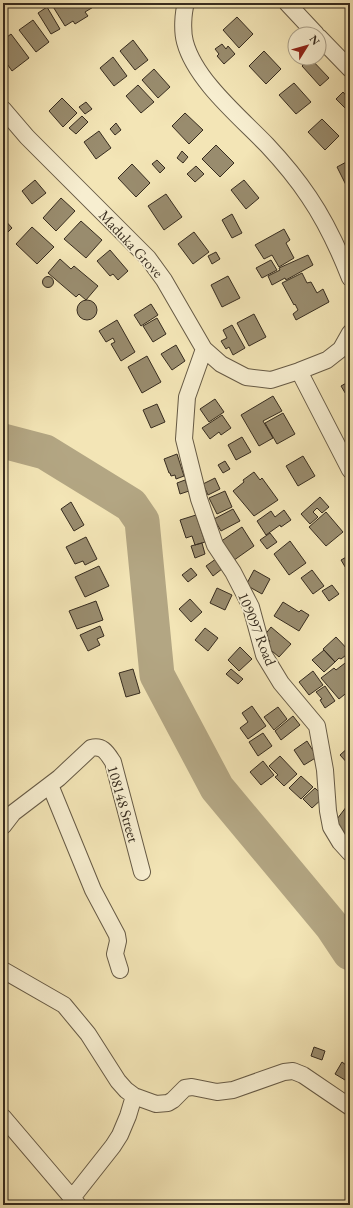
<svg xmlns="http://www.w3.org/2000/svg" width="353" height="1208" font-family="'EB Garamond',serif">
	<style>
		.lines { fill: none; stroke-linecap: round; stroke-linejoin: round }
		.river { stroke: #b3a683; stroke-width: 35 }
		.building { fill: #998c6e; stroke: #372c1f }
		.minor-casing { stroke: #665a45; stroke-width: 18 }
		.minor { stroke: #f7eed0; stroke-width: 16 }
		.labels { text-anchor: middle; stroke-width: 3.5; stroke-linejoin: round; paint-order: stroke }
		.street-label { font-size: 15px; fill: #372c1f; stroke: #f7eed0 }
	</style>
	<rect width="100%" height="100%" fill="#f3e5b6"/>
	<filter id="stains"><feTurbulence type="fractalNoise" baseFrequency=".005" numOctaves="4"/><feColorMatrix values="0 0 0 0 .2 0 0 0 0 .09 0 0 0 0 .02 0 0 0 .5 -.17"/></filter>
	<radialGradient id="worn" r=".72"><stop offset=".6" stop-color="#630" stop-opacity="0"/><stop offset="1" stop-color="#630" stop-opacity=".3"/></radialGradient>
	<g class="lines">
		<path class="river" d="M3,441L45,452L131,505L142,521L157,675L217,788L332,926L350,953"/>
	</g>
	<path class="building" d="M55,3H100L85,12L88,16L75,24L73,21L65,26L52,5Z
		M47,7L60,29L51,34L38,13Z
		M237,17L253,34L239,48L223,30Z
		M33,20L49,42L36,52L19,30Z
		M11,34L29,58L12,71L3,58V40Z
		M133,40L148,60L135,70L120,51Z
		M222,44L226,49L228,46L235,54L224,64L217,56L219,54L215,49Z
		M264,51L281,69L266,84L249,66Z
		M113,57L127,76L114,86L100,68Z
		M310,58L329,78L320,86L302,66Z
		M154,69L170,87L158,98L142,80Z
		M294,83L311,102L296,114L279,95Z
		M138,85L154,102L141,113L126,96Z
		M343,92L350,100V107L347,110L336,99Z
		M62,98L77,113L63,127L49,111Z
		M86,102L92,109L85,114L79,107Z
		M185,113L203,130L189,144L172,126Z
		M82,116L88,122L76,134L69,128Z
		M322,119L339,136L325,150L308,132Z
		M116,123L121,130L115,135L110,129Z
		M99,131L111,148L96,159L84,142Z
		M216,145L234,163L220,177L202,159Z
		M182,151L188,157L183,163L177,158Z
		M157,160L165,168L160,173L152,164Z
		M350,160V188L348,189L337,167Z
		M132,164L150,183L136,197L118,178Z
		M196,166L204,174L195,182L187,174Z
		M35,180L46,193L32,204L22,191Z
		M244,180L259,198L246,209L231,190Z
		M166,194L182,217L164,230L148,206Z
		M61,198L75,211L56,231L43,218Z
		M232,214L242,233L232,238L222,220Z
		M3,218L12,228L3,237Z
		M81,221L102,240L86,258L64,239Z
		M32,227L54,247L37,264L16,244Z
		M284,229L290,240L286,243L294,258L279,267L272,255L264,259L255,245Z
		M194,232L209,252L193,264L178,244Z
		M110,250L128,271L118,280L113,274L110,276L97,261Z
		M216,252L220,259L212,264L208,256Z
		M308,255L313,265L286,280L285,278L272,285L268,276L280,270L279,268Z
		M60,259L71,269L74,266L98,286L86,300L79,294L76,297L48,273Z
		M271,260L277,270L262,278L256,268Z
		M302,273L307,283L311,282L317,293L323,289L329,302L296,320L293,314L298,310L295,304L294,305L282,283Z
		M228,276L240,298L222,307L211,285Z
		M42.5 282a5.5 5.5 0 1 1 11 0a5.5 5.5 0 1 1-11 0Z
		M77 310a10 10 0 1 1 20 0a10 10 0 1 1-20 0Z
		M151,304L158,315L141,326L134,315Z
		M254,314L266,337L249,346L237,323Z
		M157,318L166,334L153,342L143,326Z
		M117,320L135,352L121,361L111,344L115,342L113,338L106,342L99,331Z
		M232,325L245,348L233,355L229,347L226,349L221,341L227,338L223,330Z
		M176,345L185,361L172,370L161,354Z
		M147,356L161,382L142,393L128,367Z
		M350,381V401L341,386Z
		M273,396L282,411L263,421L273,438L259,446L241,415Z
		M215,399L224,412L209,422L200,409Z
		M157,404L165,422L151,428L143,410Z
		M283,413L295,434L277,444L265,423Z
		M222,415L231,428L221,435L219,432L210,439L202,428Z
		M242,437L251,452L236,460L228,445Z
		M177,454L184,476L176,479L175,475L171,476L170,473H169L164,459Z
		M303,456L315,476L298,486L286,466Z
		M225,461L230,469L223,473L218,465Z
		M254,472L260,480L262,478L278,500L254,516L233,491L244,482L243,480Z
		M215,478L220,489L208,495L203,484Z
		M185,480L189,491L180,494L177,483Z
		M225,491L232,507L217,514L209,498Z
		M320,497L329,507L322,513L317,508L313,512L318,517L310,524L301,514Z
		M71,502L84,525L74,531L61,509Z
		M233,509L240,521L221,531L214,519Z
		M284,510L291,520L281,527L280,525L266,535L257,521L271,511L275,517Z
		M326,512L343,532L326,546L309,527Z
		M196,515L205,542L195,545L192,536L186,538L180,520Z
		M242,527L254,546L230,563L220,542Z
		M270,533L277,542L267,549L260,540Z
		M86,537L97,559L85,565L83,561L75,564L66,547Z
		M290,541L306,563L289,575L274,554Z
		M202,543L205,554L195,558L191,546Z
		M350,555V575L341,560Z
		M220,556L227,565L213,576L206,566Z
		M99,566L109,586L85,597L75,577Z
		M191,568L197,575L188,582L182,575Z
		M254,570L270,579L262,594L246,585Z
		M312,570L324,586L313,594L301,578Z
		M332,585L339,594L329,601L322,591Z
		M217,588L232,595L225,610L210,603Z
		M190,599L202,612L191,622L179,609Z
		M96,601L103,620L77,629L69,611Z
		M283,602L299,612L301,610L309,615L299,631L274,616Z
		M100,626L104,636L97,639L100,645L88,651L80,635Z
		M271,627L291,644L279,657L266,646L270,641L264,636Z
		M205,628L218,638L208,651L195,640Z
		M336,637L350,652L341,659L339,658L335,662L323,649Z
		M240,647L252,659L239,671L228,660Z
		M324,650L335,662L324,672L312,660Z
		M349,660L350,662V690L339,699L321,678L334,668L336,670Z
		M133,669L140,693L126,697L119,673Z
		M231,669L243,679L238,684L226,674Z
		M313,671L323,685L309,695L299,682Z
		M325,686L335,701L325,708L320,700L322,699L316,692Z
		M252,706L266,726L248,739L240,728L248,722L242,713Z
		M278,707L287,719L274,730L264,717Z
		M293,716L300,725L281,740L275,731Z
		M263,733L272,746L258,756L249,742Z
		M307,741L317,757L304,765L294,750Z
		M350,746V766L340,755Z
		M280,756L297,774L284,786L275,777L278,775L269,766Z
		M263,761L274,775L261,785L250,772Z
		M301,776L313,787L301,799L289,788Z
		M315,788L324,797L312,808L303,799Z
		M350,802V839L337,829L334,823Z
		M314,1047L325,1051L322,1060L311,1056Z
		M342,1062L350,1068V1083L335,1074Z"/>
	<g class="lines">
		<defs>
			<path id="minor" d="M186,3C183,13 182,31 185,42C195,80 240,117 267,145C282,161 297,179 309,197C326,222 339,250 350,278
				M287,3L316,34
				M319,37L350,69
				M3,109L27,137L148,258L164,280L204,349L221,364L246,377L271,380L299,371L327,360L341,349L350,333
				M204,349L187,397L184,439L199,499L215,545L233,572L251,607L264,655L281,683L317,726L325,770L328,811L331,827L340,842L350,853
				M299,371L350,470
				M50,785L93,890L117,935L118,941L115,954L120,970
				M3,826L13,813L59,778L91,748C103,745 107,753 113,762L142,872
				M3,970L64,1005L88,1034L118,1081L126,1090L134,1096L156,1104L168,1103L173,1100L185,1088L192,1087L217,1092L233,1090L284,1072L293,1071L303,1075L350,1107
				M3,1117L78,1205
				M72,1198L113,1146L120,1135L128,1116L134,1096"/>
		</defs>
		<use href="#minor" class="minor-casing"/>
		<use href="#minor" class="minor"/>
	</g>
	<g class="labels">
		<g class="street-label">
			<text transform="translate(131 244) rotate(47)" y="5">Maduka Grove</text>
			<text transform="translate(257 629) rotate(68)" y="5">109097 Road</text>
			<text transform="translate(123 804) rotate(74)" y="5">108148 Street</text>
		</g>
	</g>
	<rect width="353" height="1208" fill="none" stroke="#f3e5b6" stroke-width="16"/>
	<rect x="4" y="4" width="345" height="1200" fill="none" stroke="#372c1f" stroke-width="2"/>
	<rect x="8" y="8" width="337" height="1192" fill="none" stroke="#372c1f"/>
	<g transform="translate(307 46) rotate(53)"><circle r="19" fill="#f7eed0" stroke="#aaa089"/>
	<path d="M0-3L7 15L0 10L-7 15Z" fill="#8f2418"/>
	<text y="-6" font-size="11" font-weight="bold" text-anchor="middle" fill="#372c1f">N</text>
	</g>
	<rect width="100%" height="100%" filter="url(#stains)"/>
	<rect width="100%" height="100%" fill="url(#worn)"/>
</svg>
